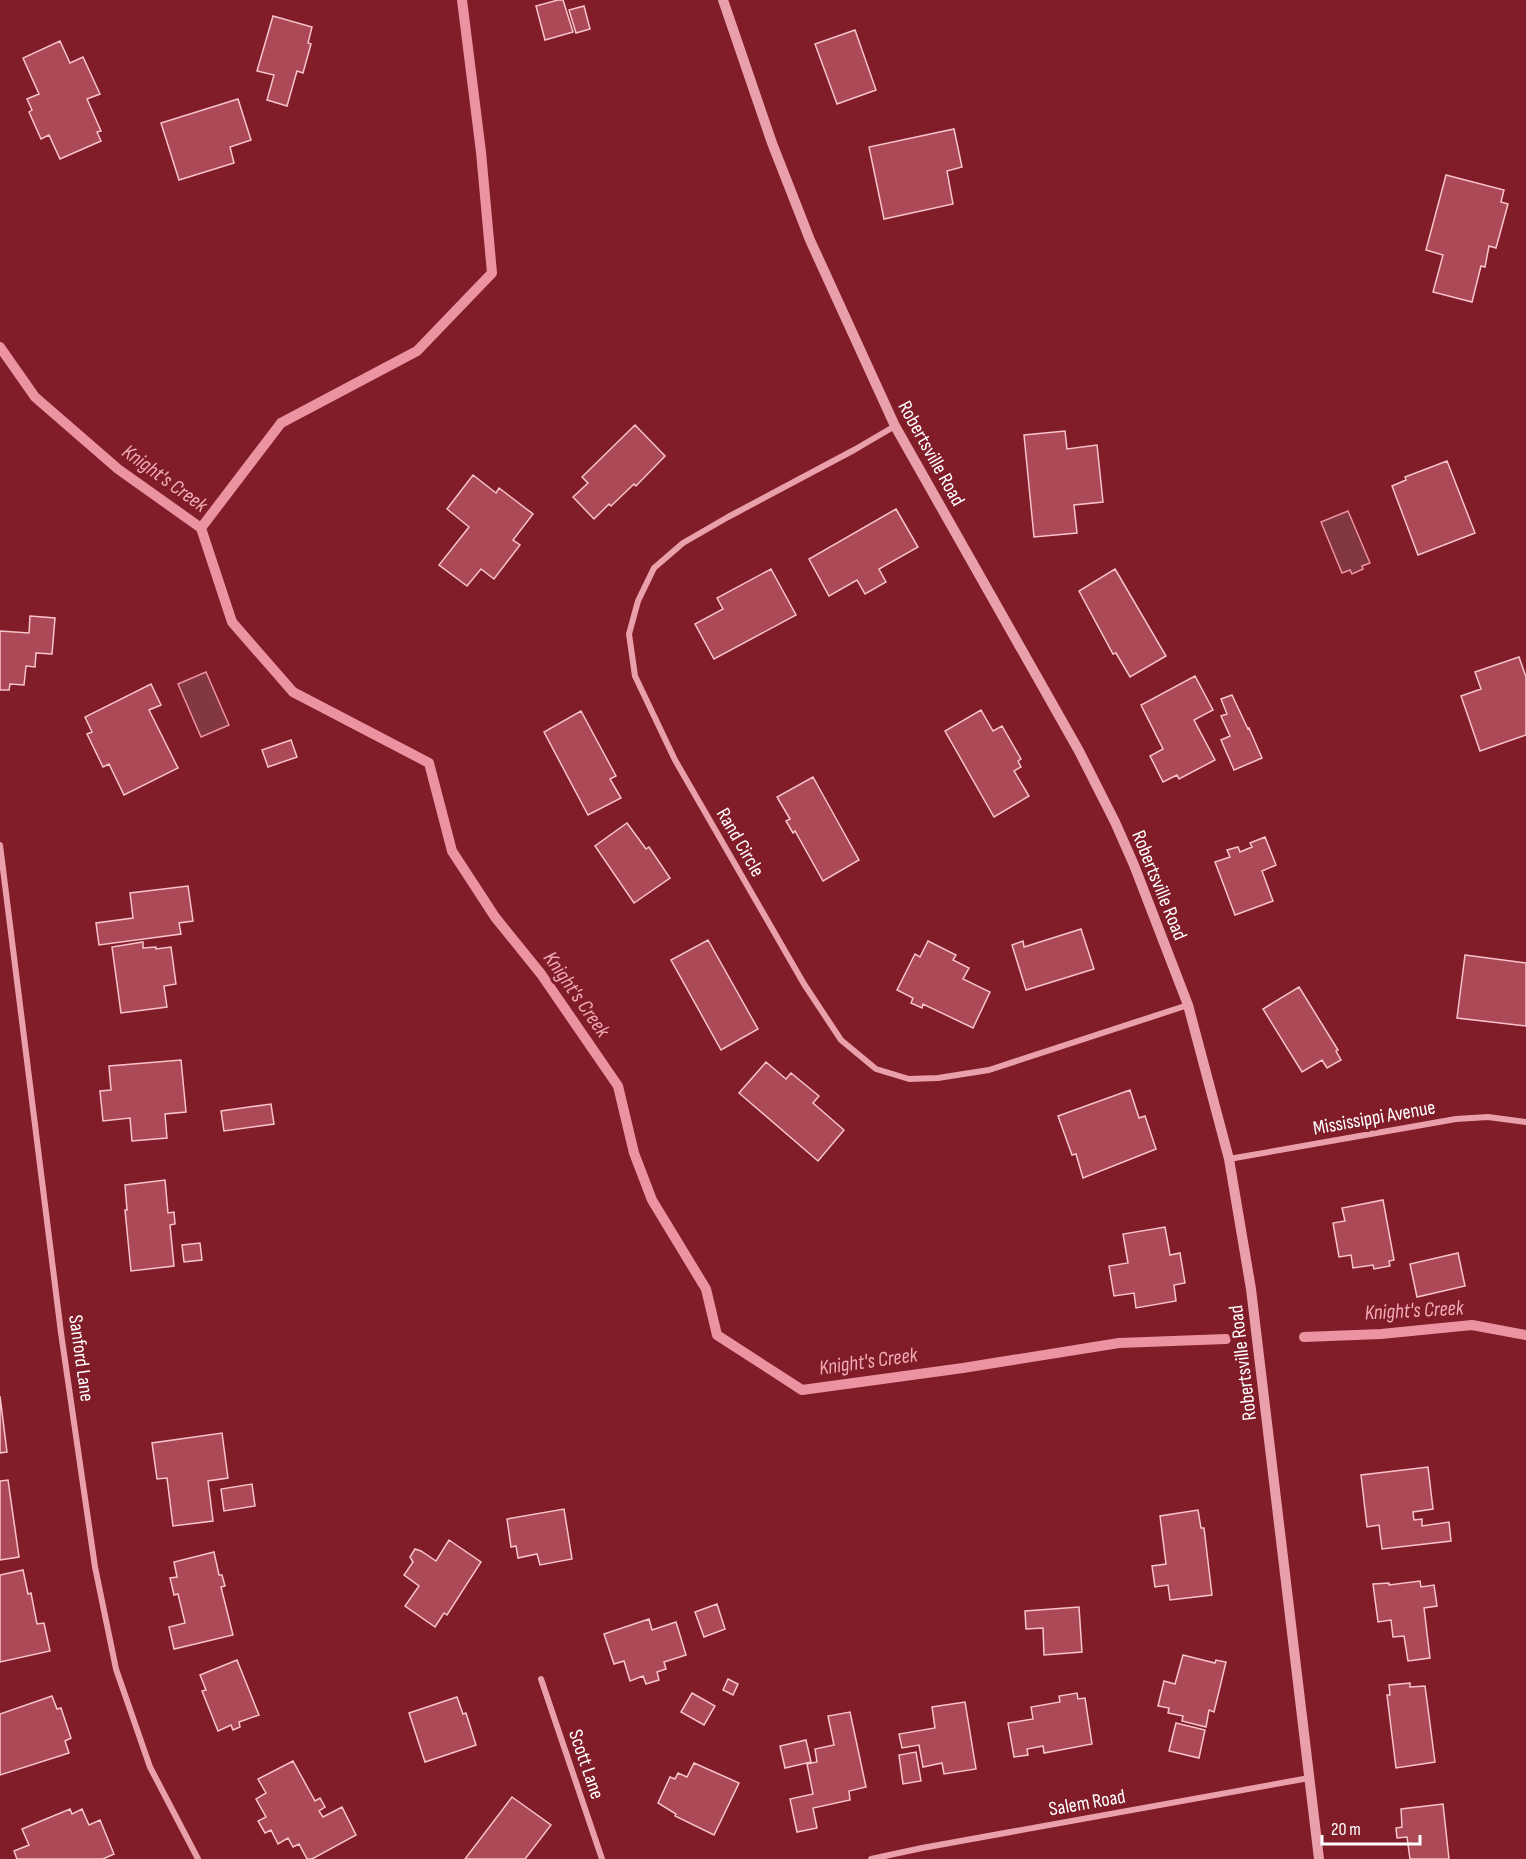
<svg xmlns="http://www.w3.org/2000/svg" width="1526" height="1859" font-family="'Sofia Sans Condensed',sans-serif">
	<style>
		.water { fill: #823741; stroke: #ec93a1; stroke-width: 1.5 }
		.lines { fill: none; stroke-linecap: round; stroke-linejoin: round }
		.stream { stroke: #ec93a1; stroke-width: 10 }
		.building { fill: #ac4956; stroke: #f7c4cc; stroke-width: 1.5 }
		.minor { stroke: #eaa0ab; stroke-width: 6 }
		.tertiary { stroke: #eaa0ab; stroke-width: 10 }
		.labels { text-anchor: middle; stroke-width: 6; stroke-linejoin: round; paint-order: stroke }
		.street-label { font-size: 20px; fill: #fff; stroke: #811c29 }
		.water-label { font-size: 21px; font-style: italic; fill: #f1abb6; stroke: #811c29 }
	</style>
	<rect width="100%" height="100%" fill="#811c29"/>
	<path class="water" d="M1348,511L1370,563L1362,566L1363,569L1352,574L1350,570L1342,573L1321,522Z
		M206,672L229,725L201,737L178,684Z"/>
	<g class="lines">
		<path class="stream" d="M0,347L35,397L118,469L201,528L232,622L293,692L429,763L452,851L495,917L541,974L618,1086L634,1153L652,1200L706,1289L717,1335L802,1390L963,1368L1119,1343L1226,1339
			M201,528L281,423L417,351L492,273L481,152L462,0
			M1304,1337L1381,1334L1472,1325L1526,1335"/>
	</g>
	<path class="building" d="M558,0H563L573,32L545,40L536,6Z
		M584,6L590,29L576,33L569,10Z
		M273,16L312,27L308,43L311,44L303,73L297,71L287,106L267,100L274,75L257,71Z
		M855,30L876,90L837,104L815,44Z
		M60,41L70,63L83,57L100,94L87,99L101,131L97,132L101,141L60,159L49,135L41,139L29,112L32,110L27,99L39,94L23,58Z
		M238,99L251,140L230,147L234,163L179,180L161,123Z
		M954,129L962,167L947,171L953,204L884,219L869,147Z
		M1446,175L1504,190L1501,202L1508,204L1496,248L1489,246L1485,267L1481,266L1472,302L1433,292L1443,255L1426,250Z
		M635,425L665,456L636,486L634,484L611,506L609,504L594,519L573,497L588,483L582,477Z
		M1065,431L1067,449L1097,445L1103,502L1074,505L1077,533L1034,537L1024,435Z
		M1447,461L1475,533L1418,555L1392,486L1406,480L1405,477Z
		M473,475L496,493L499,488L533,514L513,540L520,545L494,579L481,569L467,586L439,565L469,527L447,509Z
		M896,509L918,547L879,569L886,582L865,594L857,580L829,596L809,559Z
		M771,569L796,615L714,659L695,624L723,609L717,598Z
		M1115,569L1166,656L1130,677L1116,653L1113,654L1079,591Z
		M30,616L55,618L52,654L36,653L35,667L26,666L24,685L10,684L9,690H0V631L29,633Z
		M1519,657L1526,677V735L1480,751L1461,696L1481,689L1475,672Z
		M1195,676L1213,710L1194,720L1215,760L1179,779L1177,775L1163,782L1150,756L1163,749L1141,705Z
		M151,684L161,705L149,710L178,768L124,795L109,764L103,767L87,734L92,732L85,717Z
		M1232,695L1248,729L1249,728L1262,758L1234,770L1221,740L1230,736L1221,716L1227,714L1221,699Z
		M981,710L993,731L1002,726L1021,759L1018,761L1021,767L1014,771L1029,796L994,817L945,731Z
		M581,711L616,776L610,779L621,798L588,815L544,732Z
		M291,740L297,757L268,767L262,750Z
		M813,777L859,860L823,881L795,831L793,833L786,821L790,819L777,797Z
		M627,823L646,849L649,847L670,878L634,903L595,846Z
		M1265,837L1276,865L1262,871L1273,901L1235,915L1215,862L1230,857L1227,850L1238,847L1240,852L1252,847L1250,843Z
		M188,886L193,921L179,923L181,934L99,945L96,923L133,918L130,893Z
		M1081,929L1094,969L1026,990L1012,945L1023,941L1024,947Z
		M708,940L758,1029L721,1050L671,960Z
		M928,941L956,955L953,960L969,968L963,979L990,992L973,1028L923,1004L922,1008L911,1003L913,998L897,990L915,954L920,957Z
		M143,942V948L156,947V949L171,947L176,984L164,986L167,1007L121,1013L112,947Z
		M1465,955L1526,963V1026L1457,1018Z
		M1299,987L1338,1050L1336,1051L1341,1060L1327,1068L1322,1060L1302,1072L1263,1009Z
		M181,1060L186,1112L165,1114L167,1138L132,1141L130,1118L103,1121L100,1091L111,1090L109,1066Z
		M766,1062L786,1079L791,1073L819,1096L813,1103L844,1130L818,1161L739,1093Z
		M1130,1090L1139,1118L1145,1116L1156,1149L1083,1178L1076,1154L1072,1155L1058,1116Z
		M271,1104L274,1124L224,1131L221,1111Z
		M165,1180L168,1213L174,1212L175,1224L170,1225L174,1266L131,1271L125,1210H127L125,1185Z
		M1383,1200L1394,1260L1389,1261L1390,1266L1374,1269L1373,1265L1353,1268L1351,1255L1339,1257L1333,1223L1345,1221L1342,1208Z
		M1165,1227L1170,1255L1180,1253L1185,1283L1174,1285L1176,1301L1136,1308L1134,1293L1114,1296L1109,1266L1128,1263L1123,1234Z
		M200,1243L202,1260L184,1262L182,1245Z
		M1458,1253L1465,1286L1417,1297L1410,1264Z
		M0,1396L7,1452L0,1453Z
		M222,1433L228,1478L208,1481L213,1521L173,1526L167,1478L157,1479L152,1443Z
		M1428,1467L1433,1509L1413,1512L1414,1520L1422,1519V1526L1449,1522L1451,1541L1382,1549L1379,1525L1367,1527L1361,1475Z
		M8,1480L19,1557L0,1560V1481Z
		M252,1484L255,1506L224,1511L221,1489Z
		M564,1509L572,1559L540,1565L537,1554L518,1558L516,1546L511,1547L507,1519Z
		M1198,1510L1201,1528H1204L1212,1595L1170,1600L1168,1585L1155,1587L1152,1566L1166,1564L1160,1516Z
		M449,1540L481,1562L447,1615L444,1613L435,1627L405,1606L419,1586L404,1575L413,1562L410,1557L415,1549L421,1551L436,1561Z
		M214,1552L219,1575H222L225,1586L221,1587L233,1635L174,1649L169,1627L185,1623L178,1594L174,1595L170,1578L177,1577L174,1562Z
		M23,1570L28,1594L31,1593L37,1624L44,1623L50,1651L0,1662V1575Z
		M1420,1581L1421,1587L1434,1585L1437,1606L1424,1608L1430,1658L1408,1661L1404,1636L1393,1637L1391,1620L1378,1622L1373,1584L1389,1583V1585Z
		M717,1604L725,1629L704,1637L695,1612Z
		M1079,1607L1082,1652L1044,1655L1043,1628L1026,1629L1025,1611Z
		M649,1619L652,1630L676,1622L686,1655L664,1662L666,1669L657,1672L659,1680L646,1684L643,1676L630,1681L624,1661L614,1664L604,1634Z
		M1183,1655L1215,1663L1216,1660L1226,1662L1214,1712L1209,1710L1206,1727L1182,1721L1183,1716L1168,1713L1169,1708L1158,1706L1164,1681L1175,1684Z
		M237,1660L259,1715L239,1722L240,1727L233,1730L231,1725L218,1731L202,1691L206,1690L200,1675Z
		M728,1679L738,1684L733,1695L723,1690Z
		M1410,1683V1687L1425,1686L1435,1762L1396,1768L1387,1695H1390L1389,1685Z
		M692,1693L715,1706L704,1725L681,1712Z
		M1077,1693L1078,1699L1085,1698L1092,1744L1044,1753L1043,1746L1027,1749L1028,1755L1014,1757L1008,1723L1033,1719L1031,1707L1060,1702L1059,1696Z
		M52,1696L57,1709L61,1708L71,1738L65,1741L69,1753L0,1775V1714Z
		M457,1697L463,1714L466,1713L476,1745L425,1762L409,1713Z
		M965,1702L976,1769L944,1774L942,1763L923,1767L919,1745L902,1748L899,1734L935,1728L932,1707Z
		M850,1712L866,1787L849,1791L850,1800L813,1808L817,1828L797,1832L790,1799L813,1794L807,1764L817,1762L815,1749L834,1745L828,1716Z
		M1176,1723L1205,1730L1199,1758L1169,1751Z
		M806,1740L811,1762L785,1768L780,1746Z
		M916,1752L921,1781L903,1784L899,1755Z
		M293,1761L315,1801L320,1798L325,1807L319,1811L323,1817L342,1807L356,1835L312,1859H307L299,1844L293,1847L288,1838L278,1844L271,1830L265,1833L258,1821L266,1817L256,1799L266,1793L258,1779Z
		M694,1763L739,1783L714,1835L675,1816L676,1814L658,1803L670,1777L675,1779L678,1773L687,1777Z
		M512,1797L551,1825L525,1859H465Z
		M1443,1804L1449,1859H1410L1407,1837L1397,1838L1396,1828L1402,1827L1401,1809Z
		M70,1809L72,1814L82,1809L89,1825L100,1820L114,1854L103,1859H17L14,1851L29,1845L22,1829Z"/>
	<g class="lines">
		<path class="minor" d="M895,426L854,450L728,517L683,543L654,568L638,601L629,634L635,676L675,760L804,984L841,1040L876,1069L909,1079L938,1078L989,1070L1188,1005
			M0,845L61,1333L95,1567L116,1669L150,1767L198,1859
			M1229,1159L1456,1119L1488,1117L1526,1122
			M541,1679L602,1859
			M871,1859L922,1848L1309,1778"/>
		<path class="tertiary" d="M723,0L772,143L810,240L895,426L1079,751L1115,822L1134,865L1188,1005L1229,1159L1251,1289L1319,1859"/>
	</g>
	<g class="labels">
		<g class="street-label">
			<text transform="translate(932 453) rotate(61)" y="7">Robertsville Road</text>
			<text transform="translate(741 842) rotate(60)" y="7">Rand Circle</text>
			<text transform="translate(1160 885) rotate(68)" y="7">Robertsville Road</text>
			<text transform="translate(1374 1117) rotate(-10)" y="7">Mississippi Avenue</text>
			<text transform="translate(82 1358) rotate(82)" y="7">Sanford Lane</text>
			<text transform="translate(1242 1363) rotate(-97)" y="7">Robertsville Road</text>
			<text transform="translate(587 1764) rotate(71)" y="7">Scott Lane</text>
			<text transform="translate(1087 1802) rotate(-10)" y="7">Salem Road</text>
		</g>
		<g class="water-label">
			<text transform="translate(165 478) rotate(36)" y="7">Knight's Creek</text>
			<text transform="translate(577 994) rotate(55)" y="7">Knight's Creek</text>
			<text transform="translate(1414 1310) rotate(-3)" y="7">Knight's Creek</text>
			<text transform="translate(868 1361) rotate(-8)" y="7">Knight's Creek</text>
		</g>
	</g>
	<path d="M1322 1835v9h98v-9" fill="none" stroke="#ffffff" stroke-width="3"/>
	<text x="1331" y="1835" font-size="18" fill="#ffffff" stroke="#811c29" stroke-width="4.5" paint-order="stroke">20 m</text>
</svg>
